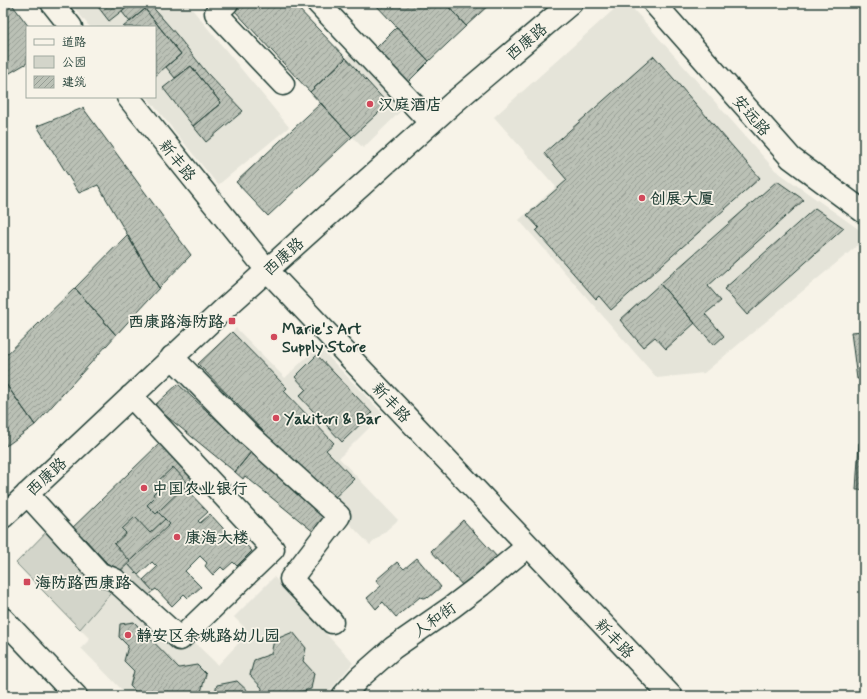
<svg xmlns="http://www.w3.org/2000/svg" width="867" height="699" font-family="Mynerve,'LXGW WenKai TC',sans-serif">
	<style>
		.built { fill: #e5e4d9 }
		.green { fill: #d3d5ca; stroke: #79897f }
		.building { fill: url(#building-hatch); stroke: #1f3d34 }
		.lines { fill: none; stroke-linecap: round; stroke-linejoin: round }
		.minor-casing { stroke: #1f3d34; stroke-width: 25 }
		.minor { stroke: #f7f3e8; stroke-width: 22 }
		.poi-dot { fill: #d1495b; stroke: #f7f3e8; stroke-width: 1.5 }
		.labels { text-anchor: middle; stroke-width: 3.5; stroke-linejoin: round; paint-order: stroke }
		.street-label { font-size: 16px; fill: #1f3d34; stroke: #f7f3e8 }
		.poi-label { font-size: 16px; font-weight: bold; fill: #1f3d34; stroke: #f7f3e8; text-anchor: start }
	</style>
	<defs>
		<pattern id="building-hatch" width="6" height="6" patternUnits="userSpaceOnUse"><rect width="6" height="6" fill="#bbc1b6"/><path d="M-1 1l2-2M0 6l6-6M5 7l2-2" fill="none" stroke="#979e95"/></pattern>
	</defs>
	<rect width="100%" height="100%" fill="#f7f3e8"/>
	<filter id="ink" filterUnits="userSpaceOnUse"><feTurbulence type="fractalNoise" baseFrequency=".025" numOctaves="2"/><feDisplacementMap in="SourceGraphic" scale="8" xChannelSelector="R" yChannelSelector="G"/><feConvolveMatrix kernelMatrix="1 2 1 2 8 2 1 2 1" color-interpolation-filters="sRGB"/></filter>
	<g filter="url(#ink)">
		<path class="built" d="M70,3H187L289,127L218,185L147,97H155V27H90Z
			M621,3H628L775,170L864,233V240L704,373L657,378L519,220L556,187L494,117Z
			M350,54L402,110L363,148L310,92Z
			M236,328L285,378L318,346L383,414L339,458L398,520L370,545L344,518L315,533L245,476L243,479L154,406Z
			M274,577L353,663L325,696H128L81,648L90,639L80,629L116,587L185,649L194,642L218,665L249,632L234,617Z"/>
		<path class="green" d="M52,526L116,587L80,629L16,563Z
			M128,564L153,591L143,601L117,574Z"/>
		<path class="building" d="M3,3H11L29,27H27V63L3,77Z
			M95,3H132L109,21Z
			M132,3H149L176,34L207,73L243,111L206,142L193,126L221,103L191,66L175,78L166,67L181,54L145,9L130,22L122,12Z
			M242,3H293L346,58L310,92L234,10Z
			M374,3H445L466,26L429,61Z
			M445,3H491L466,26Z
			M145,9L181,54L155,76V27H123Z
			M397,27L429,61L406,84L374,50Z
			M654,56L760,178L611,310L599,296L596,299L536,231L539,228L527,215L567,180L544,153Z
			M346,58L388,104L352,137L310,92Z
			M191,66L221,103L193,126L163,88Z
			M321,103L352,137L268,216L236,182Z
			M83,108L191,255L159,288L98,185L79,193L37,126Z
			M777,181L804,200L708,286L721,301L705,314L724,336L714,345L660,284Z
			M815,208L844,228L747,315L724,289Z
			M127,235L159,288L116,335L75,288Z
			M660,284L695,323L666,349L655,337L643,347L620,320Z
			M75,288L116,335L35,425L3,380V358Z
			M864,331V378L857,379L851,332Z
			M232,332L287,388L284,391L334,443L326,450L354,479L331,501L198,364Z
			M317,355L372,413L342,442L299,396L306,389L295,377Z
			M3,380L35,425L9,444L3,447Z
			M178,384L251,452L235,472L154,406Z
			M162,441L195,476L158,512L170,524L117,574L84,538L77,544L67,533Z
			M859,443H864V490H856Z
			M251,452L329,516L315,533L245,476L243,479L235,472Z
			M173,467L188,483L184,487L208,512L198,521L200,523L210,514L233,539L237,535L252,551L237,566L233,562L224,570L221,567L213,575L205,566L207,563L200,556L185,571L201,587L188,598L184,594L172,606L156,589L153,591L143,580L157,567L152,562L138,575L128,564L131,562L114,544L126,533L122,529L135,517L150,533L165,519L158,512L156,514L147,505L155,497L153,494L161,486L157,482Z
			M463,520L498,558L465,588L431,551Z
			M417,558L441,587L428,598L427,597L423,598L420,597L396,617L383,602L376,609L367,598L381,586L376,580L397,562L404,569Z
			M134,622L179,668L197,665L206,674L201,692L205,696H159L156,693L146,696H140L130,686L134,671L124,661L128,646L119,637L120,624Z
			M293,632L306,648L303,661L314,673L311,689L295,693V696H214L217,685L237,681L252,695L261,694L262,688L250,675L254,660L271,654L274,640Z"/>
		<g class="lines">
			<defs>
				<path id="minor" d="M52,3L71,27
					M227,3L216,13L283,84
					M318,3L431,123
					M654,3L791,158L864,212
					M128,97L267,270L671,696
					M172,357L248,434L339,516L291,579L332,622
					M27,494L99,573C104,576 110,577 115,580L180,639L273,549L131,396
					M3,517L224,309L453,103L571,3
					M3,619L76,696
					M343,696L359,678L393,648L452,607L481,585L528,546"/>
			</defs>
			<use href="#minor" class="minor-casing"/>
			<use href="#minor" class="minor"/>
		</g>
	</g>
	<g class="poi-dot">
		<circle cx="370" cy="104" r="4"/>
		<circle cx="642" cy="198" r="4"/>
		<rect x="228" y="317" width="8" height="8" rx="2"/>
		<circle cx="274" cy="337" r="4"/>
		<circle cx="276" cy="418" r="4"/>
		<circle cx="144" cy="488" r="4"/>
		<circle cx="177" cy="537" r="4"/>
		<rect x="23" y="578" width="8" height="8" rx="2"/>
		<circle cx="128" cy="635" r="4"/>
	</g>
	<g class="labels">
		<g class="street-label">
			<text transform="translate(526 41) rotate(-40)" y="6">西康路</text>
			<text transform="translate(752 115) rotate(49)" y="6">安远路</text>
			<text transform="translate(178 160) rotate(51)" y="6">新丰路</text>
			<text transform="translate(283 256) rotate(-42)" y="6">西康路</text>
			<text transform="translate(392 402) rotate(47)" y="6">新丰路</text>
			<text transform="translate(46 476) rotate(-43)" y="6">西康路</text>
			<text transform="translate(434 619) rotate(-35)" y="6">人和街</text>
			<text transform="translate(615 638) rotate(46)" y="6">新丰路</text>
		</g>
		<g class="poi-label">
			<text x="378" y="110">汉庭酒店</text>
			<text x="650" y="204">创展大厦</text>
			<text x="224" y="327" text-anchor="end">西康路海防路</text>
			<text x="282" y="334">Marie's Art<tspan x="282" dy="18">Supply Store</tspan></text>
			<text x="284" y="424">Yakitori &amp; Bar</text>
			<text x="152" y="494">中国农业银行</text>
			<text x="185" y="543">康海大楼</text>
			<text x="35" y="588">海防路西康路</text>
			<text x="136" y="641">静安区余姚路幼儿园</text>
		</g>
	</g>
	<rect width="867" height="699" fill="none" stroke="#f7f3e8" stroke-width="16"/>
	<rect x="8" y="8" width="851" height="683" fill="none" stroke="#1f3d34" stroke-width="1.5" filter="url(#ink)"/>
	<rect x="26" y="26" width="130" height="72" fill="#f7f3e8" stroke="#a1aaa0"/>
	<rect x="34" y="39" width="20" height="6" fill="#f7f3e8" stroke="#a1aaa0"/>
	<text x="62" y="46" font-size="12" fill="#1f3d34">道路</text>
	<rect x="34" y="56" width="20" height="12" fill="#d3d5ca" stroke="#a1aaa0"/>
	<text x="62" y="66" font-size="12" fill="#1f3d34">公园</text>
	<rect x="34" y="76" width="20" height="12" fill="url(#building-hatch)" stroke="#a1aaa0"/>
	<text x="62" y="86" font-size="12" fill="#1f3d34">建筑</text>
</svg>
